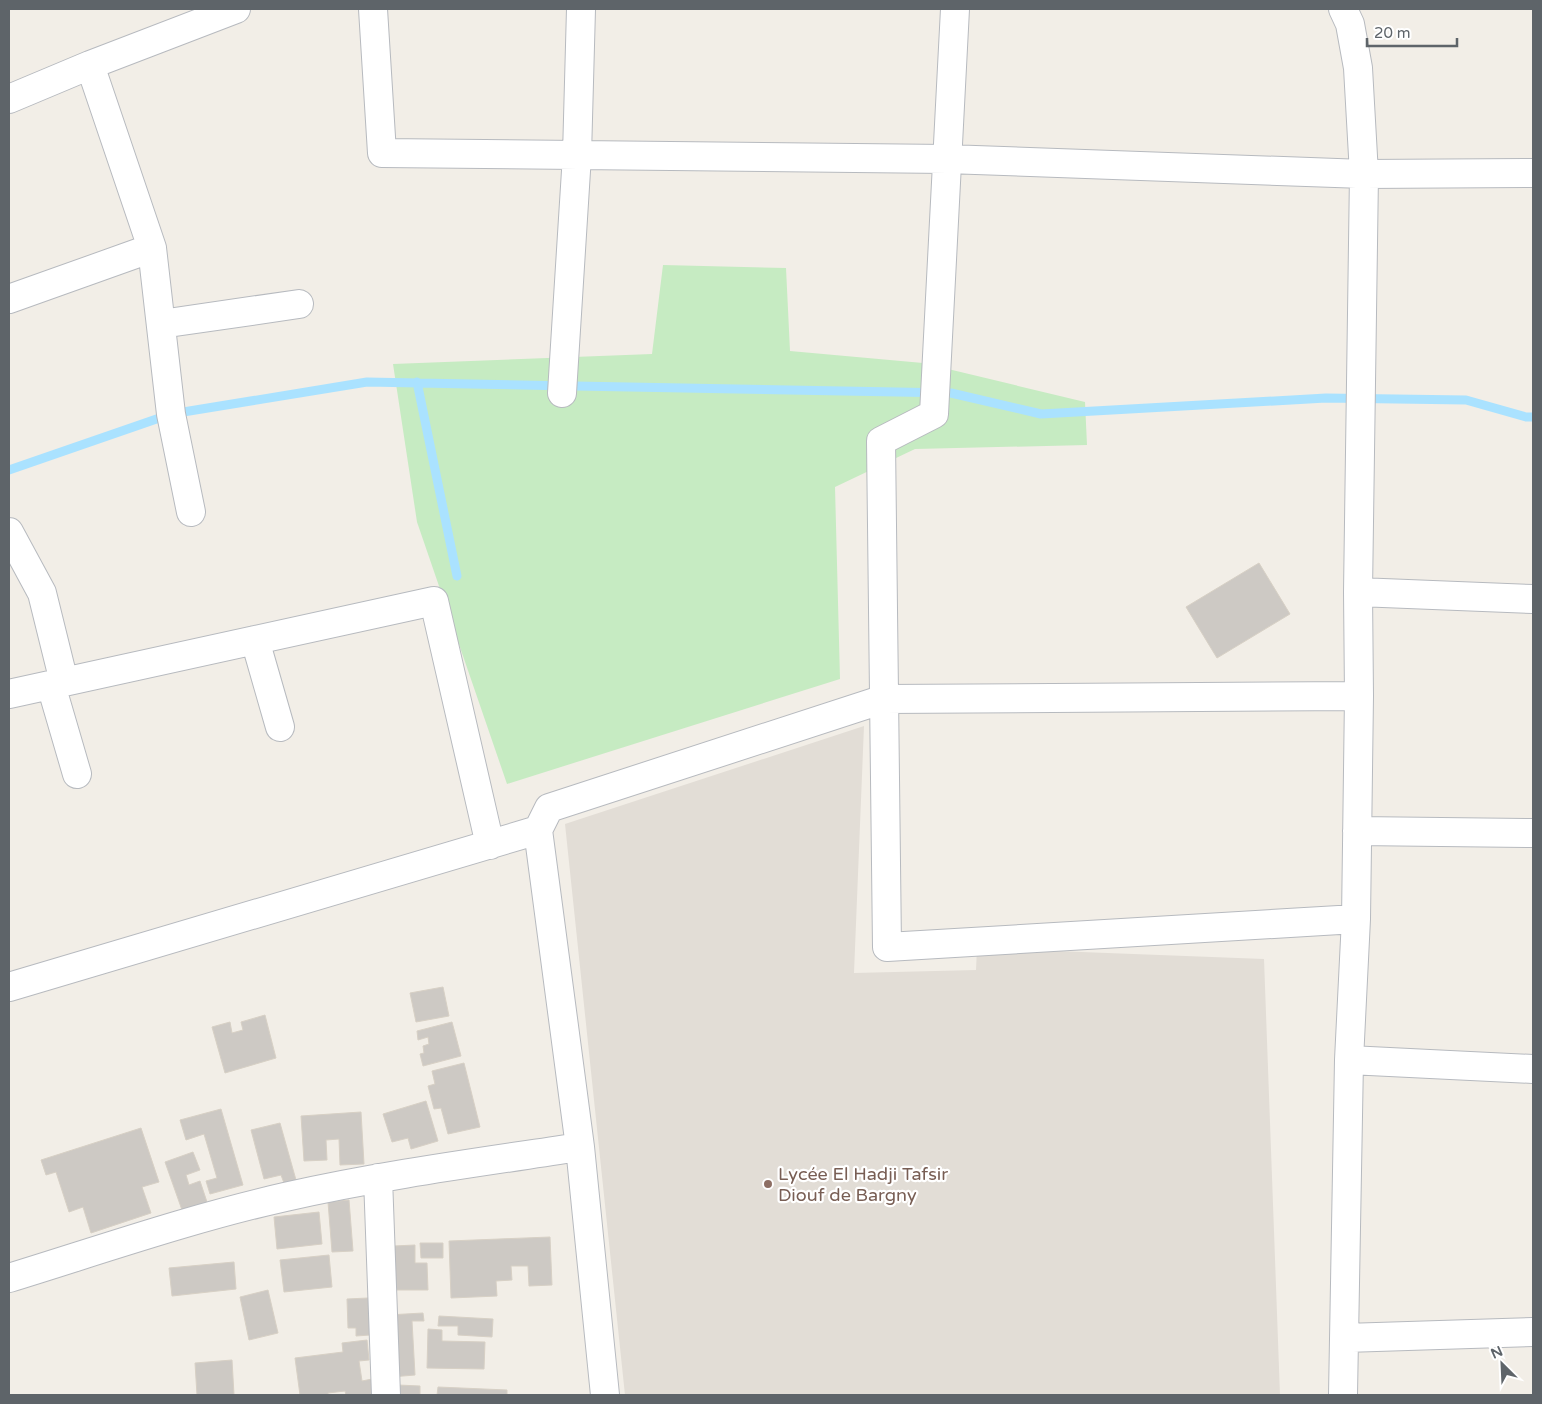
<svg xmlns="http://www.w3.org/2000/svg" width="1542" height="1404" font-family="'Varela Round',sans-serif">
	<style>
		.education { fill: #e2ddd6 }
		.green { fill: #c6ebc2 }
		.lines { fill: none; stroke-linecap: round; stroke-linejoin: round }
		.stream { stroke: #aae2ff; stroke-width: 9 }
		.building { fill: #cdc9c4; stroke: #d7d0c5 }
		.minor-casing { stroke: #b7babf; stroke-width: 30 }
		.minor { stroke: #fff; stroke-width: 28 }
		.education-dot { fill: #8d6e63; stroke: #fff; stroke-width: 2 }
		.labels { text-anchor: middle; stroke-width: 4.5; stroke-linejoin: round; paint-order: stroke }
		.education-label { font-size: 18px; fill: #785e54; stroke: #fff; text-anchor: start }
	</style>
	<rect width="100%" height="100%" fill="#f2eee7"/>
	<path class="education" d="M864,726L854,973L976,970L977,948L1264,959L1280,1395H625L565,824Z"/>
	<path class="green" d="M663,265L786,268L790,351L923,363L1085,402L1087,445L915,449L835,487L840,679L507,784L417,522L393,364L652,354Z"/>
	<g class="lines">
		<path class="stream" d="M417,382L457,576
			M9,470L171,414L367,382L951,393L1041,414L1326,398L1466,400L1526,417H1533"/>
	</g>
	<path class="building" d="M1259,563L1290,614L1217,658L1186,607Z
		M443,987L449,1016L416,1022L410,993Z
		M265,1015L276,1058L225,1073L212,1027L230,1022L232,1033L243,1030L241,1022Z
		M452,1022L461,1056L423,1066L420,1054L424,1053L423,1046L429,1044L428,1037L418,1040L417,1031Z
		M464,1063L480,1127L448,1134L441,1108L434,1109L428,1086L435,1084L432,1071Z
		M426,1101L438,1141L411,1149L408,1138L392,1142L383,1114Z
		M221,1109L243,1185L210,1194L206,1181L217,1178L204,1134L186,1140L180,1120Z
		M361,1112L364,1164L340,1165L339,1139L326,1140L327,1160L304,1161L301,1116Z
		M280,1123L296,1180L284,1183L281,1175L264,1179L251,1130Z
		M141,1128L159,1182L142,1187L151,1213L91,1233L83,1207L69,1212L56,1172L46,1175L41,1160Z
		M193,1152L200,1170L186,1175L189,1185L200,1181L207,1202L182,1210L165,1162Z
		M349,1200L353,1251L332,1252L328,1202Z
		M319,1212L322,1244L277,1249L274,1217Z
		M550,1237L552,1285L529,1286L528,1266H511L512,1280L496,1281L497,1296L451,1298L449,1241Z
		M420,1243H443V1258H421Z
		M415,1245V1263H427L428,1290H394V1246Z
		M329,1255L332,1287L284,1292L280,1260Z
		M234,1262L236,1289L172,1296L169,1268Z
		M268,1290L278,1333L249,1340L240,1297Z
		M368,1298L370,1335L356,1336V1328H348L347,1299Z
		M423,1313L424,1321H412L415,1375L391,1377L388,1315Z
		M439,1316L493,1319L492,1337L458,1335V1326H438Z
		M428,1329L442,1330V1341L485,1342L484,1369L427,1368Z
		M367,1340L369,1360L359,1361L362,1381L372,1379L374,1395H346L345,1391L328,1393V1395H300L295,1358L343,1352L342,1343Z
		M232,1360L234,1395H197L195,1363Z
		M398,1385L420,1386V1395H398Z
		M438,1387L507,1390V1395H437Z"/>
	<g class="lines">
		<defs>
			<path id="minor" d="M373,9L382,153L947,159L1364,174L1533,173
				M955,9L934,414L881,441L887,947L1356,919
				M1343,9L1350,24L1358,68L1364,174L1358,592L1359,696L1356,919L1349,1060L1343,1395
				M90,65L152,248L171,414L191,512
				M9,99L90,65L236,9
				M9,299L152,248
				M161,324L299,304
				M562,393L577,155L581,9
				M9,532L42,593L64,682
				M1358,592L1533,599
				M255,640L280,727
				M51,685L77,774
				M9,694L434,601L490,845
				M1357,831L1533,833
				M9,987L538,830
				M1349,1060L1533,1069
				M378,1178L386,1395
				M9,1278C100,1250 192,1218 285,1197C382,1175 481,1162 580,1147
				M1345,1338L1533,1332
				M605,1395L580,1147L538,830L549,808L884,699L1359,696"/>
		</defs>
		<use href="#minor" class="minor-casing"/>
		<use href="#minor" class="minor"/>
	</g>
	<circle class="education-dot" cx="768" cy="1184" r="5"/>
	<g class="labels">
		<g class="education-label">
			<text x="778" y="1180">Lycée El Hadji Tafsir<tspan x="778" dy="21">Diouf de Bargny</tspan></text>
		</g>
	</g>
	<rect width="1542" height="1404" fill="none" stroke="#5e6469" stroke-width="20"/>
	<g transform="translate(1502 1364) rotate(336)" stroke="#ffffff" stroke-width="4" paint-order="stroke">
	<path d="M0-4L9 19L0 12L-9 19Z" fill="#5e6469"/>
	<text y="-8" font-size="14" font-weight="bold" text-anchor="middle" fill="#5e6469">N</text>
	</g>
	<path d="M1367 38v8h90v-8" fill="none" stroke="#5e6469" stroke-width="2.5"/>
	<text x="1374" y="38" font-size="15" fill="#5e6469" stroke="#ffffff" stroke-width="4" paint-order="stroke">20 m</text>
</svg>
